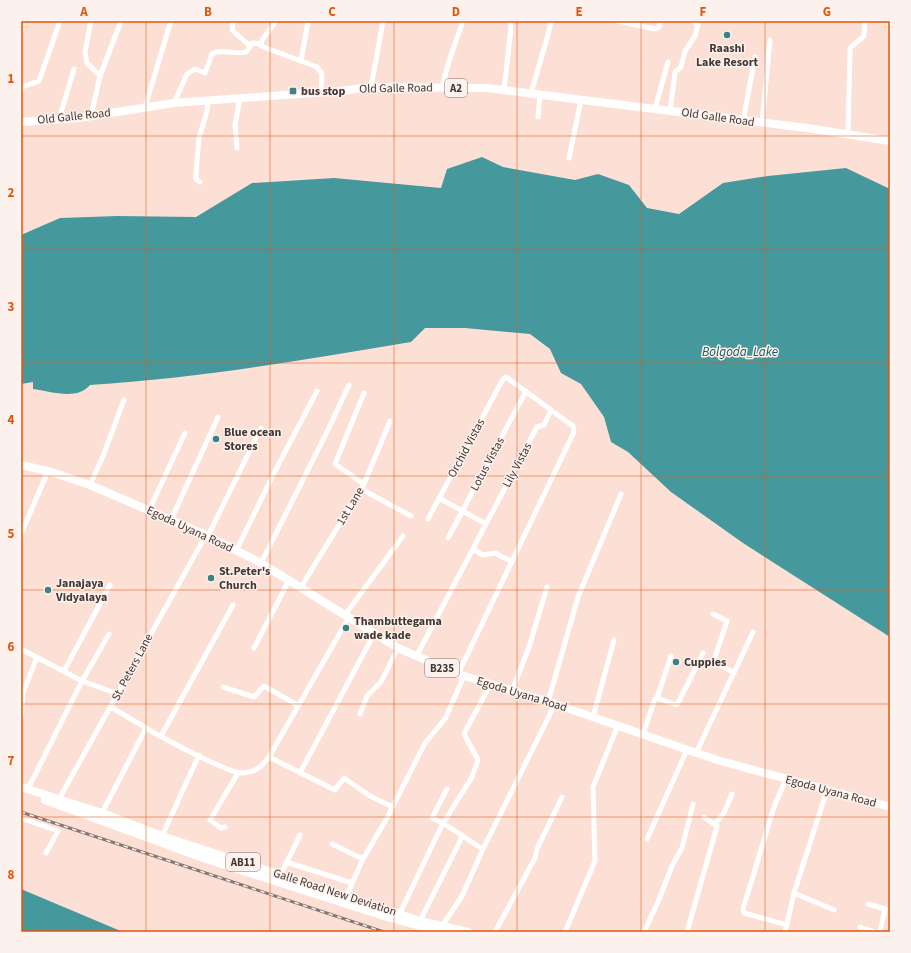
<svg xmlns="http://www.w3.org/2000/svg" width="911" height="953" font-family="'Source Sans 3',sans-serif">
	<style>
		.water { fill: #45999d }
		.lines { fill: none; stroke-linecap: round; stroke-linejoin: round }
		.minor { stroke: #fff; stroke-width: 5 }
		.primary { stroke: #fff; stroke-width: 8 }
		.trunk { stroke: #fff; stroke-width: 8 }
		.rail-casing { stroke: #887770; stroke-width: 3 }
		.rail { stroke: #fdf1ed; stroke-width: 1.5; stroke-dasharray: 4.5; stroke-linecap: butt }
		.grid { fill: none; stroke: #e0570e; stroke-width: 1; stroke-opacity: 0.55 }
		.poi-dot { fill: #3b8387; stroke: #fdf1ed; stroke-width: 1.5 }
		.labels { text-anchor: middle; stroke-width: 3; stroke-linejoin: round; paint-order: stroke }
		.shield { fill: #fdf1ed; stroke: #7a6f6b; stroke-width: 1 }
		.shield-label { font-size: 11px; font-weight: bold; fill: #423733 }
		.poi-label { font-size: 12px; font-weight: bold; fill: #423733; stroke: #fdf1ed; text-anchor: start }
		.street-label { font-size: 12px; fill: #423733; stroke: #fdf1ed }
		.water-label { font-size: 13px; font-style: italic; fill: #145b5e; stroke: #fdf1ed }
		.neatline { fill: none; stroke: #e0570e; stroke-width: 1.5 }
		.grid-label { font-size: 13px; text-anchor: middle; font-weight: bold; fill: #e0570e }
	</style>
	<rect width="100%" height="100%" fill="#fce0d6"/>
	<path class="water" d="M482,157L503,167L575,180L598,174L629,185L647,208L679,214L723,183L768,176L846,168L890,189V637L743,543L671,492L628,452L611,442L604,417L581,384L561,373L550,349L530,334L465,328H425L411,342C305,360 198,378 90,385C77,401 50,391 33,389V382L21,384V235L60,218L117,216L196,217L252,183L334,178L441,188L447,169Z
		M21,889L123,932H21Z"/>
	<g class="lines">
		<path class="minor" d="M91,21L85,52L87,63L100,76
			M276,21L262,40L261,46L317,67L322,74L321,92
			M618,21L655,29L659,27L660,21
			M249,45L252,43L261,44
			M301,61L308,21
			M371,87L383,21
			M442,87L449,61L463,21
			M504,90L511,28L510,21
			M21,91L22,87L39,81L60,21
			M531,93L548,35L551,21
			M174,103L187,74L195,69L205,73L212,54C220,48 235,55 246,52L250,47L249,45L232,30L233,22
			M145,107L171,21
			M655,109L668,62
			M670,111L675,72L681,67L685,51L695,36L698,25L693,21
			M91,116L100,76L121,21
			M538,117L540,94
			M59,119L74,69
			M743,121L755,57
			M762,123L770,40
			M848,134L850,48L864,36L865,21
			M237,148L235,125L240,98
			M569,158L581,100
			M200,182L196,179V173L199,138L207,111L208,100
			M364,484L335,464L364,393
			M90,485L103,456L124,400
			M361,489L411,516
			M439,498L486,524
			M149,510L185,433
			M171,520L218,417
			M21,534L48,471
			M208,536L261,428
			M448,538L526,391
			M473,549L483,555L495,553L512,562
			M236,551L275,471L317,391
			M261,563L326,434L349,385
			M301,587L364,484L390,421
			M713,614L727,621L715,657L717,663L734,673
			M345,615L403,536
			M254,648L289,580
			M21,649L82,681L118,694
			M416,657L537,427L544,425L551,410L506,377L503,379L428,519
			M64,671L110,585
			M458,674L574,432L573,426L555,413
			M223,687L254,697L264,686L299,706
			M512,691L529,647L547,587
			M657,698L671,656
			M548,702L578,597L621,494
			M111,707L146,728
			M360,714L367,696L381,682L398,648
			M21,717L23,693L37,657
			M593,717L614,640
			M643,734L655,699L657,698L677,705L703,653
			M161,736L233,605
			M696,753L753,632
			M269,757L349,617
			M300,773L374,634
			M786,779L774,807L743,909L744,913L787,925
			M28,789L82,681L109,634
			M447,789L432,818C450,825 465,839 483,849
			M59,799L206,535
			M102,813L146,728C161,737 231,775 244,773C256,772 262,766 269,757L335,790L344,778L370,796L393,807
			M21,818L58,831L46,853
			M715,824L724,813L732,794
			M225,827L221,828L210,820L237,775L236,772
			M162,836L199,755
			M647,839L687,750
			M332,844L363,859
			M286,862L352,883
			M281,874L300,835
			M794,893L834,910
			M345,899L363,859L387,818L425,743L445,719L464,676
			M868,904L885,909L880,932
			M400,913L442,825L472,777L478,760L464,734L490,685
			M420,921L462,837
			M442,926L462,896L483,849L555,704
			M860,927L875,932
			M495,932L535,858L537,849L562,797
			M565,932L595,861L593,787L618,725
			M644,932L658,902L672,866L682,848L693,804
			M687,932L717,826L704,817
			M785,932L794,893L827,790"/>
		<path class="primary" d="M21,465L48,471L90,485L206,535L261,563L398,648L458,674L555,704L717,760L890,807
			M21,787L102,813L162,836L420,921L468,932
			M45,800L206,859L384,916L441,932"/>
		<path class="trunk" d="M21,122L79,118L174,103L340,91L371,87L487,88L807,128L890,141"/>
		<defs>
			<path id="rail" d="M21,812L384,932"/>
		</defs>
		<use href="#rail" class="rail-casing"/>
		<use href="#rail" class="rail"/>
	</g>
	<path class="grid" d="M146,21V932M270,21V932M394,21V932M517,21V932M641,21V932M765,21V932M21,136H890M21,249H890M21,363H890M21,476H890M21,590H890M21,704H890M21,817H890"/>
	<g class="poi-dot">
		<circle cx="727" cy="35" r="4"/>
		<rect x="289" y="87" width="8" height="8" rx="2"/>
		<circle cx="216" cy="439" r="4"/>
		<circle cx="211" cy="578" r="4"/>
		<circle cx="48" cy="590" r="4"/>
		<circle cx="346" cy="628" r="4"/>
		<circle cx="676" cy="662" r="4"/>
	</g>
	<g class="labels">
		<g class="shield">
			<rect x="445" y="79" width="22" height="18" rx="3"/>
			<rect x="425" y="659" width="34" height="18" rx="3"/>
			<rect x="226" y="853" width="34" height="18" rx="3"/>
		</g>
		<g class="shield-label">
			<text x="456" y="92">A2</text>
			<text x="442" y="672">B235</text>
			<text x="243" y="866">AB11</text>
		</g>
		<g class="poi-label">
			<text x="727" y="52" text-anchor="middle">Raashi<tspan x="727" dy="14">Lake Resort</tspan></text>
			<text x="301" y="95">bus stop</text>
			<text x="224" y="436">Blue ocean<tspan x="224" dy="14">Stores</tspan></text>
			<text x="219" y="575">St.Peter's<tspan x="219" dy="14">Church</tspan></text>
			<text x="56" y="587">Janajaya<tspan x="56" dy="14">Vidyalaya</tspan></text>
			<text x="354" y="625">Thambuttegama<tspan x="354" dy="14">wade kade</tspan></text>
			<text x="684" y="666">Cuppies</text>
		</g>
		<g class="street-label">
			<text transform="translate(396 88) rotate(-1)" y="4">Old Galle Road</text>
			<text transform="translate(74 116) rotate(-6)" y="4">Old Galle Road</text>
			<text transform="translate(718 117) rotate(8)" y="4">Old Galle Road</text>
			<text transform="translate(466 448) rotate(-62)" y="4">Orchid Vistas</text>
			<text transform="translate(487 464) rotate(-62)" y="4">Lotus Vistas</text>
			<text transform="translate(517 465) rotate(-62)" y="4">Lily Vistas</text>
			<text transform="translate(350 506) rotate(-59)" y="4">1st Lane</text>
			<text transform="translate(190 529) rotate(25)" y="4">Egoda Uyana Road</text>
			<text transform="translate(132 667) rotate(-62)" y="4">St. Peters Lane</text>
			<text transform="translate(522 694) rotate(17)" y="4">Egoda Uyana Road</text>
			<text transform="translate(831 791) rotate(15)" y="4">Egoda Uyana Road</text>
			<text transform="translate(335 892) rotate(18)" y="4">Galle Road New Deviation</text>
		</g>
		<g class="water-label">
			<text x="740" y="356">Bolgoda_Lake</text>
		</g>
	</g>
	<rect width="911" height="953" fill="none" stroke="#fdf1ed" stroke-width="44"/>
	<rect x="22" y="22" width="867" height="909" class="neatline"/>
	<g class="grid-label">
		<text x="84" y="16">A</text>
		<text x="208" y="16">B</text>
		<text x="332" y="16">C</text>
		<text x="456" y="16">D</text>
		<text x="579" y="16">E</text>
		<text x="703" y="16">F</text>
		<text x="827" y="16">G</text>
		<text x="11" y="83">1</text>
		<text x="11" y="197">2</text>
		<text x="11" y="311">3</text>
		<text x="11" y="424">4</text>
		<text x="11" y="538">5</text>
		<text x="11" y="651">6</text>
		<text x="11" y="765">7</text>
		<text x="11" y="879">8</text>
	</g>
</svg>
